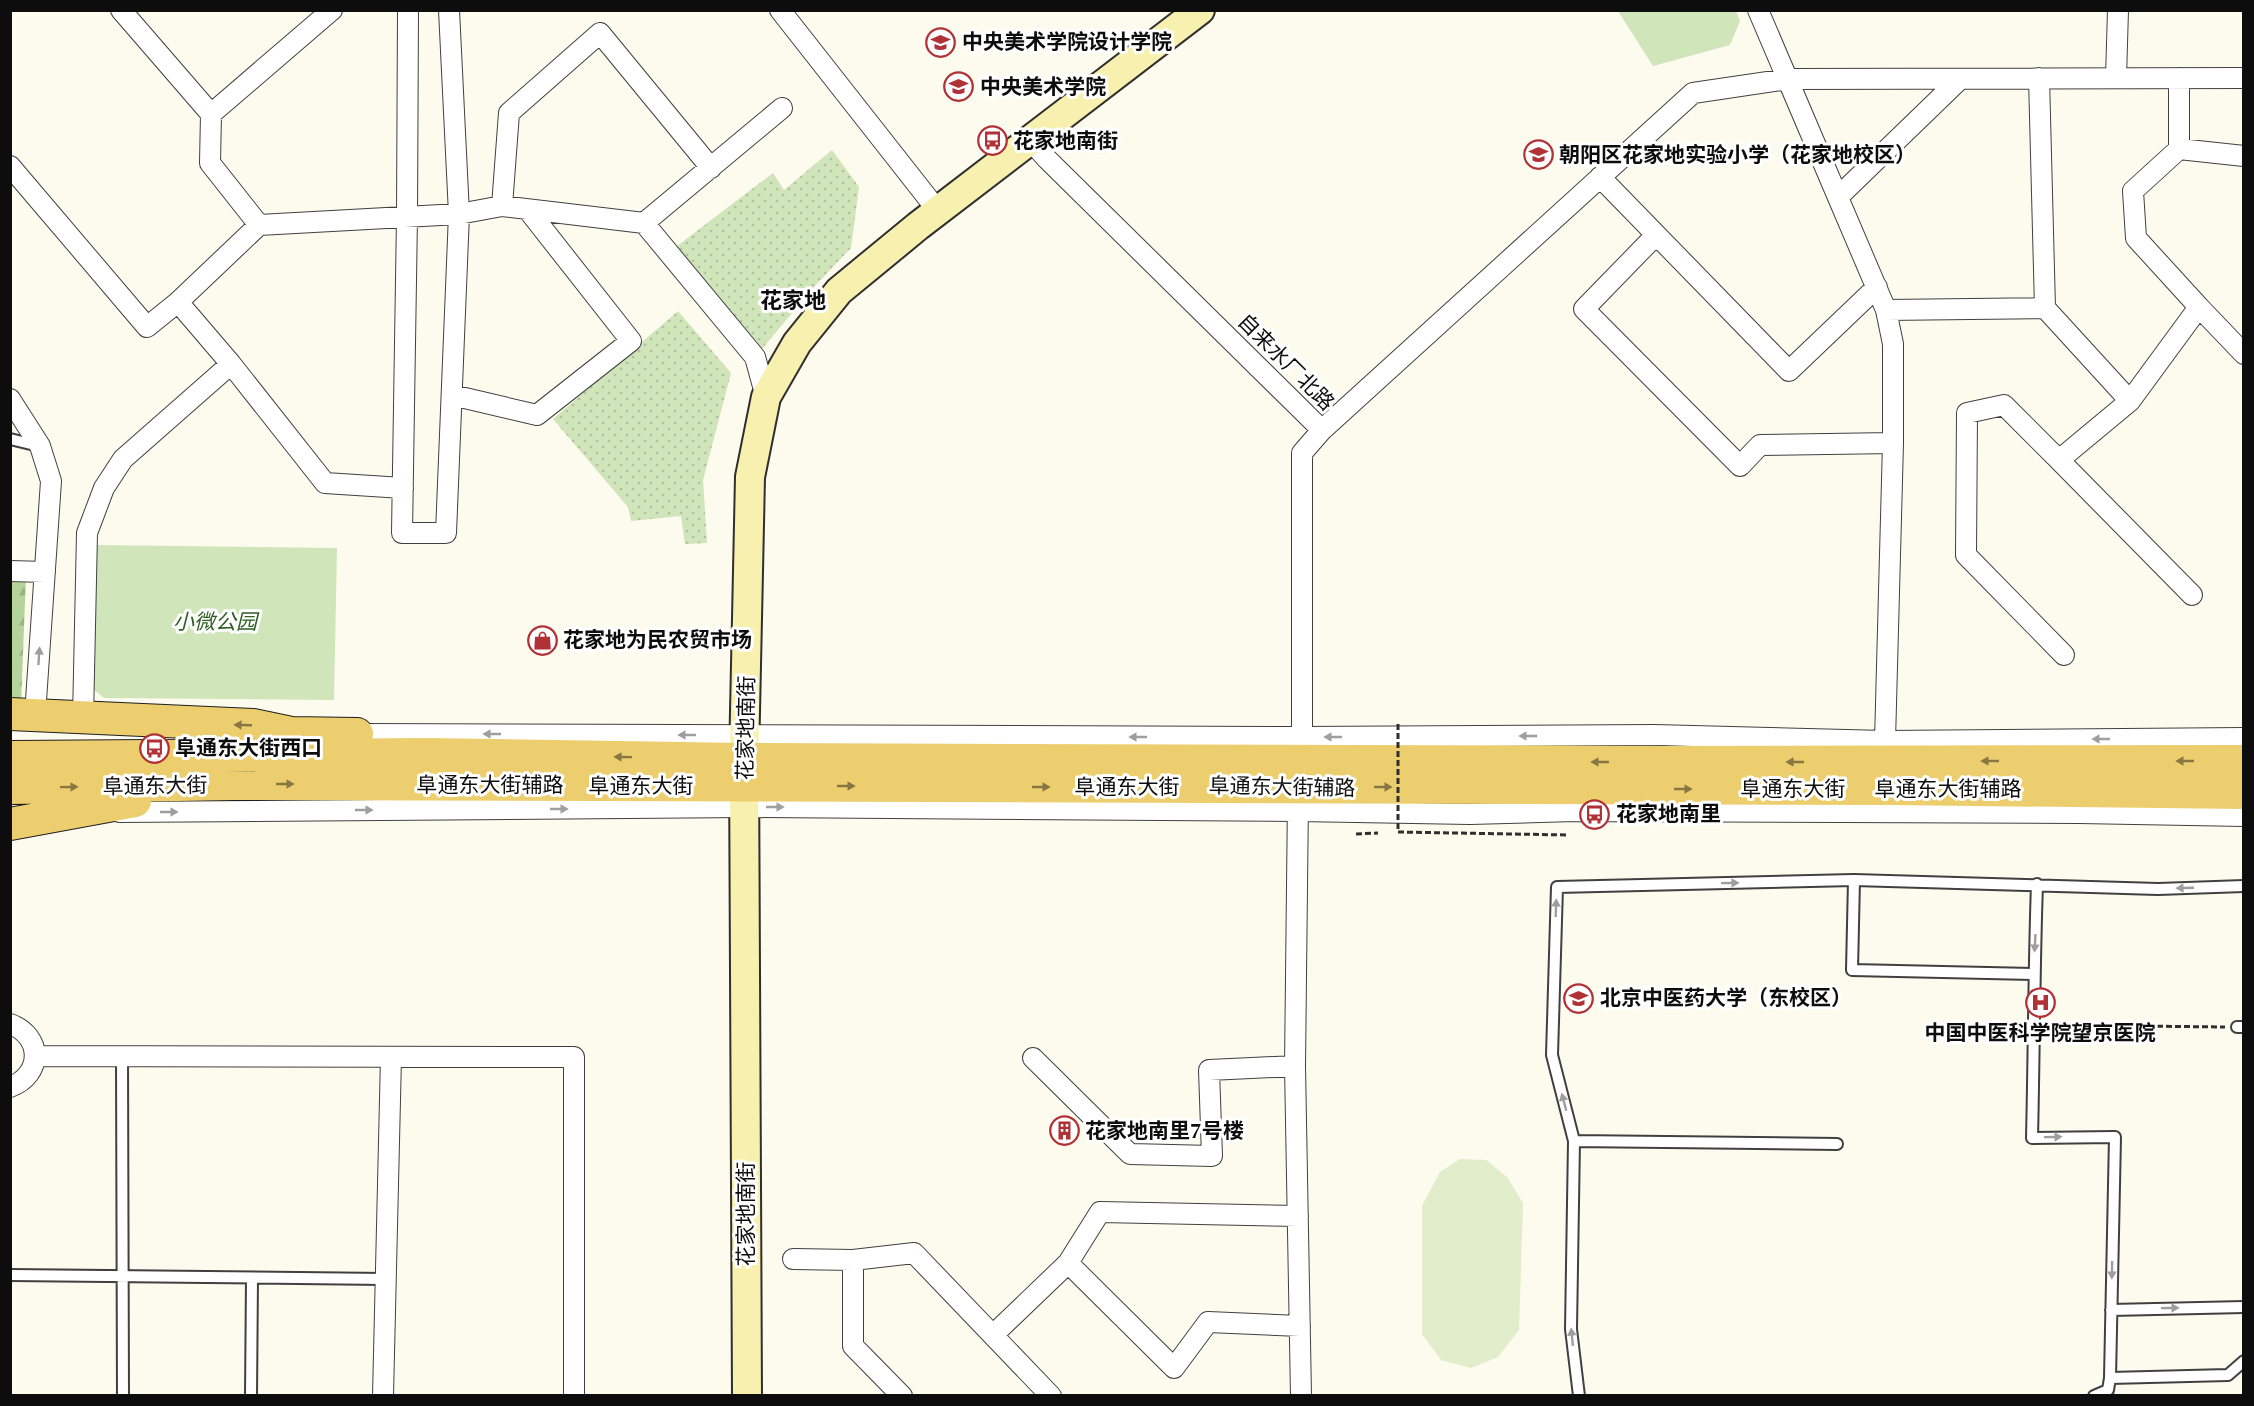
<svg xmlns="http://www.w3.org/2000/svg" width="2254" height="1406" font-family="Spectral,'Noto Sans SC',serif">
	<style>
		.grass { fill: #d0e5ba }
		.forest { fill: url(#forest-firs) }
		.garden { fill: url(#garden-dots) }
		.pitch { fill: #e1edcb }
		.lines { fill: none; stroke-linecap: round; stroke-linejoin: round }
		.lane-casing { stroke: #404040; stroke-width: 14 }
		.street-casing { stroke: #404040; stroke-width: 22 }
		.secondary-casing { stroke: #2f2f2f; stroke-width: 32 }
		.primary-casing { stroke: #1e1e1e; stroke-width: 34 }
		.path { stroke: #2f2f2f; stroke-width: 3; stroke-dasharray: 6 3; stroke-linecap: butt }
		.lane { stroke: #fff; stroke-width: 10 }
		.street { stroke: #fff; stroke-width: 20 }
		.secondary { stroke: #f8f0ae; stroke-width: 28 }
		.primary { stroke: #edce6f; stroke-width: 32 }
		.path-bridge { stroke: #2f2f2f; stroke-width: 3; stroke-dasharray: 6 3; stroke-linecap: butt }
		.oneway { fill: #9e9e9e }
		.oneway2 { fill: #887743 }
		.labels { text-anchor: middle; stroke-width: 6; stroke-linejoin: round; paint-order: stroke }
		.poi-label { font-size: 21px; font-weight: bold; fill: #0d0d0d; stroke: #fff; text-anchor: start }
		.street-label { font-size: 21px; fill: #0d0d0d; stroke: #fff }
		.park-label { font-size: 21px; font-style: italic; fill: #2f5f23; stroke: #fff }
		.neighbourhood-label { font-size: 22px; font-weight: bold; fill: #0d0d0d; stroke: #fff }
	</style>
	<defs>
		<pattern id="forest-firs" width="22" height="20" patternUnits="userSpaceOnUse" patternTransform="scale(1.5)"><rect width="22" height="20" fill="#b5d49b"/><path d="M5 1l3.5 6h-7zM16 11l3.5 6h-7z" fill="#9ab584"/></pattern>
		<pattern id="garden-dots" width="8" height="8" patternUnits="userSpaceOnUse" patternTransform="scale(1.5)"><rect width="8" height="8" fill="#d0e5ba"/><path d="M2 2h.1M6 6h.1" fill="none" stroke="#b1c39f" stroke-width="1.8" stroke-linecap="round"/></pattern>
	</defs>
	<rect width="100%" height="100%" fill="#fdfaee"/>
	<path class="grass" d="M1618,11H1736L1740,21L1730,45L1653,66Z
		M94,545L337,548L334,700L104,698L93,689Z"/>
	<path class="forest" d="M11,575H26L21,705H11Z"/>
	<path class="garden" d="M832,150L859,187L851,248L815,286L755,357L668,253L773,173L784,190Z
		M678,311L731,373L703,480L707,543L685,544L681,516L631,521L628,507L553,419Z"/>
	<path class="pitch" d="M1460,1159L1486,1160L1507,1177L1523,1203L1519,1330L1498,1357L1471,1368L1441,1360L1422,1334V1206L1440,1172Z"/>
	<g class="lines">
		<defs>
			<path id="lane" d="M10,439L39,446
				M1854,880L1852,970L2033,974
				M2037,884C2034,969 2034,1053 2032,1138L2115,1137L2110,1378L2108,1390L2094,1396
				M2237,1027H2244
				M122,1056L123,1396
				M1574,1141L1837,1144
				M10,1275L385,1279
				M2111,1310L2244,1307
				M2110,1378L2228,1375L2244,1361
				M251,1396L252,1278
				M1579,1396L1571,1329L1574,1141L1552,1055L1557,887L1854,880L2158,889L2244,886"/>
			<path id="street" d="M121,10L211,114L210,163L259,225L178,302L231,364L325,483L403,488
				M408,10L407,217L402,533H446L459,214L449,10
				M780,10L938,211
				M1758,10L1886,310L1893,344V443L1885,741L1886,752
				M2039,78L2045,308L2130,401
				M2116,78L2118,10
				M2179,78V149L2133,191L2136,238L2199,307L2130,401L2059,460L2192,595
				M211,114L332,10
				M1031,141L1047,159L1322,430L1302,453V749
				M2179,149L2244,156
				M10,166L147,327L178,302
				M1600,177L1789,371L1877,287
				M1838,197L1960,79
				M502,206L509,113L600,33L711,168
				M644,223L782,108
				M259,225L459,214L502,206L644,223L755,357L766,397
				M1656,235L1584,309L1740,466L1760,445L1893,443
				M2199,307L2244,354
				M1886,310L2045,308
				M452,395L537,415L631,341L528,210
				M10,399L40,446L51,481L35,715
				M1322,430L1693,93L1788,79L2244,78
				M2059,460L2004,405L1967,413L1966,555L2064,655
				M10,571L45,572
				M83,718L87,533L104,488L123,459L231,364
				M364,734L1302,737L1654,735L1885,741L2244,738
				M1298,798L1295,1066L1301,1396
				M119,812L746,807L1298,811L1470,814L1574,811L2079,813L2244,816
				M10,1024C43,1036 43,1075 10,1087
				M35,1056L574,1057V1396
				M1033,1058L1130,1154L1212,1156L1209,1070L1295,1066
				M793,1259L853,1260L914,1253L1051,1396
				M853,1260V1346L902,1396
				M1068,1263L1174,1368L1208,1322L1300,1326
				M993,1335L1068,1263L1100,1212L1298,1216
				M383,1396L391,1057"/>
			<path id="secondary" d="M747,1396L744,759L750,477L766,397L797,343L839,291L918,226L1200,10"/>
			<path id="primary" d="M10,714L253,725L291,733L357,734
				M10,757L426,754L744,759L1666,762L2244,761
				M10,788L233,784L1890,789L2244,793
				M10,824L135,801"/>
		</defs>
		<use href="#lane" class="lane-casing"/>
		<use href="#street" class="street-casing"/>
		<use href="#secondary" class="secondary-casing"/>
		<use href="#primary" class="primary-casing"/>
		<path class="path" d="M1356,834L1378,833
			M2049,1025L2225,1027"/>
		<use href="#lane" class="lane"/>
		<use href="#street" class="street"/>
		<use href="#secondary" class="secondary"/>
		<use href="#primary" class="primary"/>
		<path class="path-bridge" d="M1398,724V832L1569,835"/>
	</g>
	<defs><path id="oneway-solid" d="M-6-.8H1V-3.2L6.5 0L1 3.2V.8H-6Z" transform="scale(1.5)"/></defs>
	<g class="oneway">
		<use href="#oneway-solid" transform="translate(39 656) rotate(-86)"/>
		<use href="#oneway-solid" transform="translate(492 734) rotate(-180)"/>
		<use href="#oneway-solid" transform="translate(687 735) rotate(-180)"/>
		<use href="#oneway-solid" transform="translate(1528 736) rotate(180)"/>
		<use href="#oneway-solid" transform="translate(1138 737) rotate(-180)"/>
		<use href="#oneway-solid" transform="translate(1333 737) rotate(180)"/>
		<use href="#oneway-solid" transform="translate(2101 739) rotate(180)"/>
		<use href="#oneway-solid" transform="translate(775 807)"/>
		<use href="#oneway-solid" transform="translate(559 809)"/>
		<use href="#oneway-solid" transform="translate(364 810)"/>
		<use href="#oneway-solid" transform="translate(169 812)"/>
		<use href="#oneway-solid" transform="translate(1730 883) rotate(-1)"/>
		<use href="#oneway-solid" transform="translate(2185 888) rotate(178)"/>
		<use href="#oneway-solid" transform="translate(1556 908) rotate(-88)"/>
		<use href="#oneway-solid" transform="translate(2035 943) rotate(93)"/>
		<use href="#oneway-solid" transform="translate(1564 1102) rotate(-105)"/>
		<use href="#oneway-solid" transform="translate(2053 1137) rotate(-1)"/>
		<use href="#oneway-solid" transform="translate(2112 1270) rotate(91)"/>
		<use href="#oneway-solid" transform="translate(2170 1308) rotate(-1)"/>
		<use href="#oneway-solid" transform="translate(1572 1337) rotate(-96)"/>
	</g>
	<g class="oneway2">
		<use href="#oneway-solid" transform="translate(243 725) rotate(-178)"/>
		<use href="#oneway-solid" transform="translate(623 757) rotate(-179)"/>
		<use href="#oneway-solid" transform="translate(1990 761) rotate(180)"/>
		<use href="#oneway-solid" transform="translate(2185 761) rotate(180)"/>
		<use href="#oneway-solid" transform="translate(1600 762) rotate(-180)"/>
		<use href="#oneway-solid" transform="translate(1795 762) rotate(180)"/>
		<use href="#oneway-solid" transform="translate(285 784)"/>
		<use href="#oneway-solid" transform="translate(846 786)"/>
		<use href="#oneway-solid" transform="translate(69 787) rotate(-1)"/>
		<use href="#oneway-solid" transform="translate(1041 787)"/>
		<use href="#oneway-solid" transform="translate(1383 787)"/>
		<use href="#oneway-solid" transform="translate(1683 789)"/>
	</g>
	<defs>
		<symbol id="university-ring" viewBox="-11 -11 22 22"><circle r="9.5" fill="#fff" stroke="#b03136" stroke-width="1.5"/><path d="M0-5L7-2L0 1L-7-2ZM-4 1L0 2.5L4 1V4Q0 6-4 4Z" fill="#b03136"/></symbol>
		<symbol id="bus-ring" viewBox="-11 -11 22 22"><circle r="9.5" fill="#fff" stroke="#b03136" stroke-width="1.5"/><path d="M-5-6H5V4H4V6H2V4H-2V6H-4V4H-5ZM-3.5-4V0h7V-4ZM-3.5 1.2v1.5H-2V1.2ZM2 1.2v1.5H3.5V1.2Z" fill="#b03136"/></symbol>
		<symbol id="school-ring" viewBox="-11 -11 22 22"><circle r="9.5" fill="#fff" stroke="#b03136" stroke-width="1.5"/><path d="M0-5L7-2L0 1L-7-2ZM-4 1L0 2.5L4 1V4Q0 6-4 4Z" fill="#b03136"/></symbol>
		<symbol id="shop-ring" viewBox="-11 -11 22 22"><circle r="9.5" fill="#fff" stroke="#b03136" stroke-width="1.5"/><path d="M-5-2.5h2.3a2.7 3.5 0 0 1 5.4 0H5L5.5 6h-11ZM-1.5-2.5h3a1.5 2.3 0 0 0-3 0Z" fill="#b03136"/></symbol>
		<symbol id="hospital-ring" viewBox="-11 -11 22 22"><circle r="9.5" fill="#fff" stroke="#b03136" stroke-width="1.5"/><path d="M-5-5h3v3.5h4V-5h3V5h-3V1.5h-4V5h-3Z" fill="#b03136"/></symbol>
		<symbol id="building-ring" viewBox="-11 -11 22 22"><circle r="9.5" fill="#fff" stroke="#b03136" stroke-width="1.5"/><path d="M-4-6H4V6H1V3H-1V6H-4ZM-2.5-4.3h1.7v1.8h-1.7ZM.8-4.3h1.7v1.8H.8ZM-2.5-1h1.7V.8h-1.7ZM.8-1h1.7V.8H.8Z" fill="#b03136"/></symbol>
	</defs>
	<g fill-rule="evenodd">
		<use href="#university-ring" x="924" y="26" width="33" height="33"/>
		<use href="#university-ring" x="942" y="70" width="33" height="33"/>
		<use href="#bus-ring" x="976" y="124" width="33" height="33"/>
		<use href="#school-ring" x="1522" y="138" width="33" height="33"/>
		<use href="#shop-ring" x="526" y="624" width="33" height="33"/>
		<use href="#bus-ring" x="138" y="732" width="33" height="33"/>
		<use href="#bus-ring" x="1578" y="798" width="33" height="33"/>
		<use href="#university-ring" x="1562" y="982" width="33" height="33"/>
		<use href="#hospital-ring" x="2024" y="986" width="33" height="33"/>
		<use href="#building-ring" x="1048" y="1114" width="33" height="33"/>
	</g>
	<g class="labels">
		<g class="poi-label">
			<text x="962" y="49">中央美术学院设计学院</text>
			<text x="980" y="94">中央美术学院</text>
			<text x="1013" y="148">花家地南街</text>
			<text x="1559" y="162">朝阳区花家地实验小学（花家地校区）</text>
			<text x="563" y="647">花家地为民农贸市场</text>
			<text x="175" y="755">阜通东大街西口</text>
			<text x="1616" y="821">花家地南里</text>
			<text x="1600" y="1005">北京中医药大学（东校区）</text>
			<text x="2040" y="1040" text-anchor="middle">中国中医科学院望京医院</text>
			<text x="1085" y="1138">花家地南里7号楼</text>
		</g>
		<g class="street-label">
			<text transform="translate(1286 362) rotate(45)" y="7">自来水厂北路</text>
			<text transform="translate(746 728) rotate(-89)" y="7">花家地南街</text>
			<text x="490" y="792">阜通东大街辅路</text>
			<text transform="translate(155 786) rotate(-1)" y="7">阜通东大街</text>
			<text x="641" y="793">阜通东大街</text>
			<text x="1127" y="794">阜通东大街</text>
			<text transform="translate(1282 787) rotate(1)" y="7">阜通东大街辅路</text>
			<text x="1793" y="796">阜通东大街</text>
			<text x="1948" y="796">阜通东大街辅路</text>
			<text transform="translate(746 1214) rotate(-90)" y="7">花家地南街</text>
		</g>
		<g class="park-label">
			<text x="215" y="629">小微公园</text>
		</g>
		<g class="neighbourhood-label">
			<text x="793" y="308">花家地</text>
		</g>
	</g>
	<rect width="2254" height="1406" fill="none" stroke="#0d0d0d" stroke-width="24"/>
</svg>
